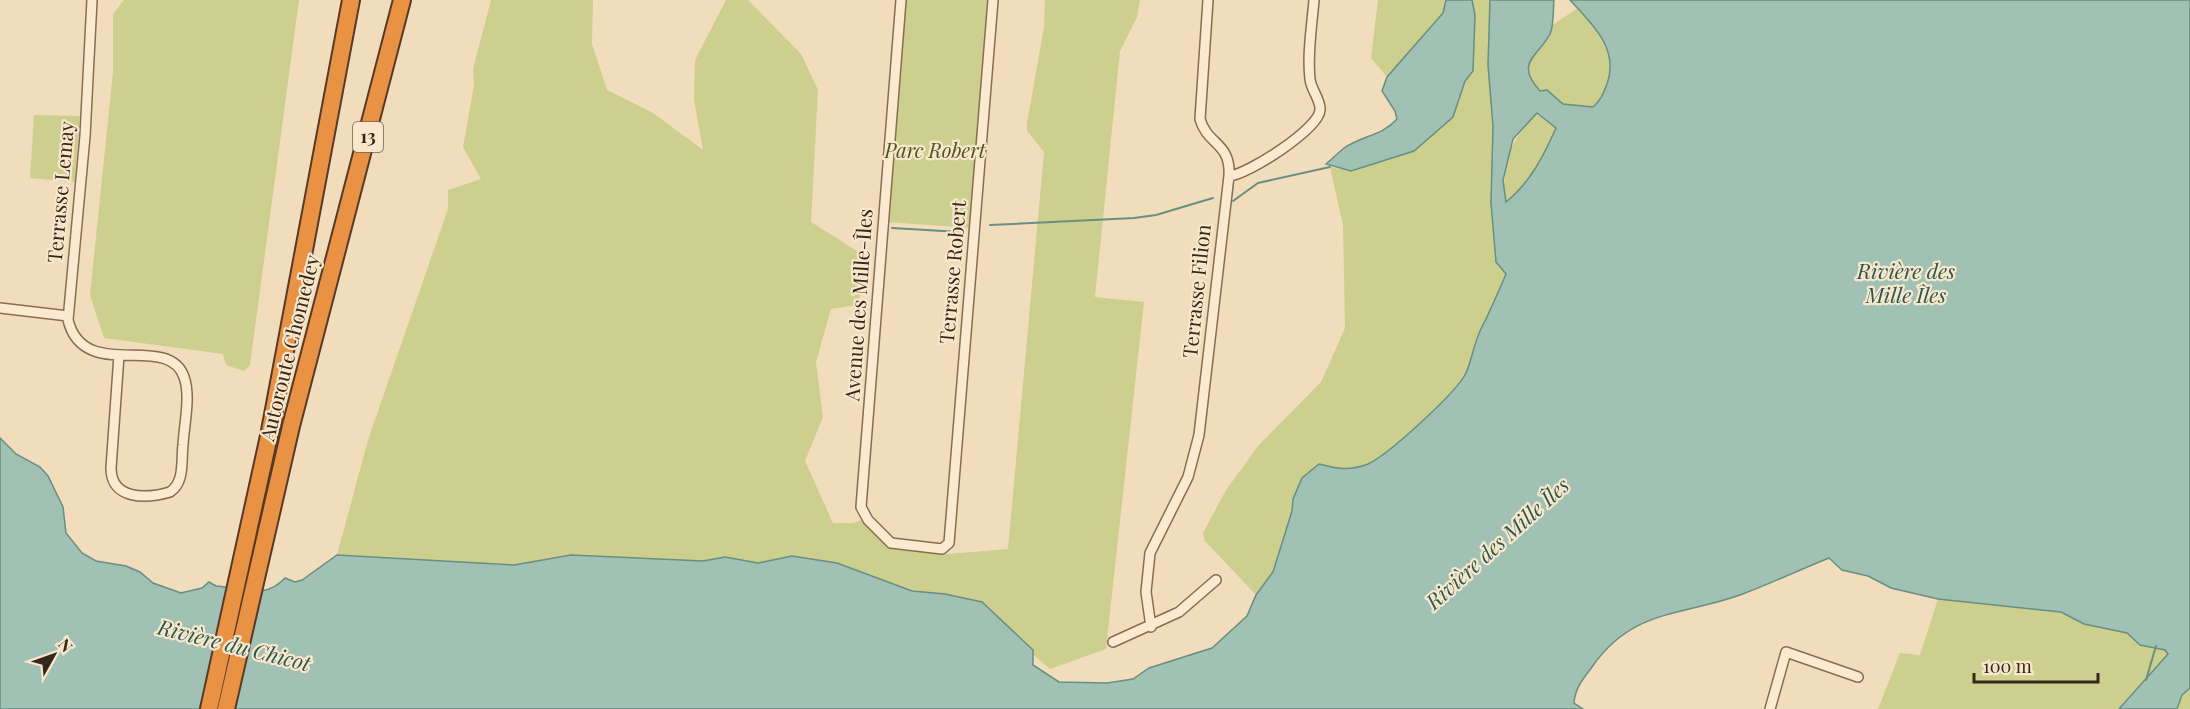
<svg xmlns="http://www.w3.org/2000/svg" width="2190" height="709" font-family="'Playfair Display',serif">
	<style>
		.green { fill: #cdcf8f }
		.water { fill: #a0c1b4; stroke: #678f82; stroke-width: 1.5; fill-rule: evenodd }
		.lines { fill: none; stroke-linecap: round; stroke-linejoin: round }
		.stream { stroke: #678f82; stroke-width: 2 }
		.street-casing { stroke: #896c54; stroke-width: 12 }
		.highway-casing { stroke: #563a29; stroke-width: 20 }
		.street { stroke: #fbeacf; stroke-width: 9 }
		.highway { stroke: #e99243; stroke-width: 16 }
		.labels { text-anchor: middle; stroke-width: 4.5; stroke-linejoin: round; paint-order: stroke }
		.shield { fill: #f8e7cb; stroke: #71604f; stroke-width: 1.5 }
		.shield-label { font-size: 18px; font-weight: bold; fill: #37261a }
		.park-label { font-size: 20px; font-style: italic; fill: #4c551f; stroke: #f8e7cb }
		.street-label { font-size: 20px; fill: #37261a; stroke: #f8e7cb }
		.water-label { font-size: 21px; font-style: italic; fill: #285851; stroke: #f8e7cb }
	</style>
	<rect width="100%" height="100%" fill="#f1dcbb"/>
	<path class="green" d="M124,0H299L250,365L244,371L226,365L223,354L104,338L90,295L113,72V14Z
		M491,0H593L592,44L607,90L653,113L703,150L694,100L695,60L726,0H748L801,54L818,90L811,222L857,251L869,275L856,305L831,309L816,362L823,417L805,461L833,523H853L862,520L886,544L899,549L947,554L1008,549L1044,152L1027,131V123L1044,27L1045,0H1140L1137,17L1120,51L1095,297L1144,302L1106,649L1050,669L1001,627L945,594L912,591L837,563L792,556L758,563L725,557L703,561L571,555L514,565L337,555L368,440L448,209V190L481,179L463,147L474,85L473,69Z
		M904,0H989L971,228L887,222Z
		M1378,0H1446L1443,13L1387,77L1371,58Z
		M1472,0H1490L1488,65L1493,126L1491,203L1496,262L1506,274C1499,293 1490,311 1481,329C1474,342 1472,359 1466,373C1457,392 1388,455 1368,464C1350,471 1337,469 1319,464L1293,499L1292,511L1273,572L1256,595L1205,541L1203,533L1226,490L1259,445L1321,382L1345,328L1343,225L1330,167L1351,171L1453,117L1465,81L1473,71L1475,15Z
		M1578,8C1602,36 1630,75 1593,107L1563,104L1547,90L1540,91C1508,56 1551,53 1551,26Z
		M1537,113L1556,128C1544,155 1530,183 1506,202C1500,160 1510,143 1537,113Z
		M34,115L80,116L75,182L30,178Z
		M1938,599L2061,612L2084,624L2127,633L2140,645L2165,650L2169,654L2119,709H1878L1900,653L1920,655Z
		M2190,688V709H2177L2182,695Z"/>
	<path class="water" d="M1446,0H1472L1475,15L1473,71L1465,81L1453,117L1414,151L1351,171L1326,164C1332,159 1338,153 1344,148C1363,135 1382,136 1397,119L1395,111L1382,91L1387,77L1443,13Z
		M1490,0H1554C1553,9 1554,26 1550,34C1538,57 1514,62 1540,91L1547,90L1563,104L1593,107C1601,100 1603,94 1607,84C1620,49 1591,23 1570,0H2190V688L2182,695L2177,709H2119L2168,654L2165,650L2140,645L2127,633L2084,624L2061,612L1938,599L1891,588L1868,576L1842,570L1829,558C1799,570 1770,584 1740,595C1681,616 1632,609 1592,667C1583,679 1575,688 1574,703L1583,709H0V438L16,454L40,467L48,476L63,507L66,533L82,553L96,561L126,566L140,572L153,583L181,593L202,588L209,582L216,586C244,588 265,600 285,578L295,582L302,580L337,555L514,565L571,555L703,561L725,557L758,563L792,556L837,563L912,591L945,594L982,602L1033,650V665L1059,682L1107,683L1133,679L1149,668L1212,648L1247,616L1256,595L1273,572L1292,511L1293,499L1302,478L1319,464C1337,469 1350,471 1368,464C1388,455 1457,392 1466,373C1472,359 1474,343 1481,329C1490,311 1498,293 1506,274L1496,262L1491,203L1493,126L1488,65ZM1537,113L1556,128C1544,155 1530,183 1506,202L1503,180L1513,139Z"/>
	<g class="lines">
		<path class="stream" d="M1233,201L1258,183L1330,167
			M990,225L1134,218L1156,215L1213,198
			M892,228L960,232
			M2146,680L2156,646"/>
		<defs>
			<path id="street" d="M92,0L85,136L68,320C84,384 168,331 184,377C191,396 184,425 183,445C181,461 185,482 170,492C146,499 111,500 111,468L119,355
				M901,0L861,507L868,520L891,543L942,549L949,543L993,0
				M1229,176C1247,175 1319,129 1320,110C1321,100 1311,90 1310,79C1307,54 1312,25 1314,0
				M0,308L68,316
				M1151,627L1146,592L1150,553L1188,477L1199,435L1229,176C1231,142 1207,145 1200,119L1208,0
				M1113,642L1179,612L1216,580
				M1770,709L1786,652L1858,677"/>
			<path id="highway" d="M209,709L269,436L351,0
				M226,709L291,426L402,0"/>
		</defs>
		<use href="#street" class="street-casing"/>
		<use href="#highway" class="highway-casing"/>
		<use href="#street" class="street"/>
		<use href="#highway" class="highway"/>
	</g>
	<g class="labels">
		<rect class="shield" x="353" y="122" width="30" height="30" rx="4.5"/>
		<g class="shield-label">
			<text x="368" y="143">13</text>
		</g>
		<g class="park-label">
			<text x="935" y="158">Parc Robert</text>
		</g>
		<g class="street-label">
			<text transform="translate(61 192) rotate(-85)" y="7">Terrasse Lemay</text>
			<text transform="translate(953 272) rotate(-85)" y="7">Terrasse Robert</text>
			<text transform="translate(1197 291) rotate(-84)" y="7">Terrasse Filion</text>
			<text transform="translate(859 305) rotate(-86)" y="7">Avenue des Mille-Îles</text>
			<text transform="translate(290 348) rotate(-76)" y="7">Autoroute Chomedey</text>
		</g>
		<g class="water-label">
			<text x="1906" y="279">Rivière des<tspan x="1906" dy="24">Mille Îles</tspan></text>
			<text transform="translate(1498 544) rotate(-42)" y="7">Rivière des Mille Îles</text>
			<text transform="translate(234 646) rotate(14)" y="7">Rivière du Chicot</text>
		</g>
	</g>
	<g transform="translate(54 655) rotate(50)" stroke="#f8e7cb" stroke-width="4.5" paint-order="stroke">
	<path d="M0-4.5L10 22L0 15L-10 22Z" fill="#37261a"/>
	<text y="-9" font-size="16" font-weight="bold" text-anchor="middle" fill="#37261a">N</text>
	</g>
	<path d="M1974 673v9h124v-9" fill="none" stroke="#37261a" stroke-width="3"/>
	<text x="1983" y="673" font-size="18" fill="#37261a" stroke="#f8e7cb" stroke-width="4.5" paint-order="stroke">100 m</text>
</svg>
